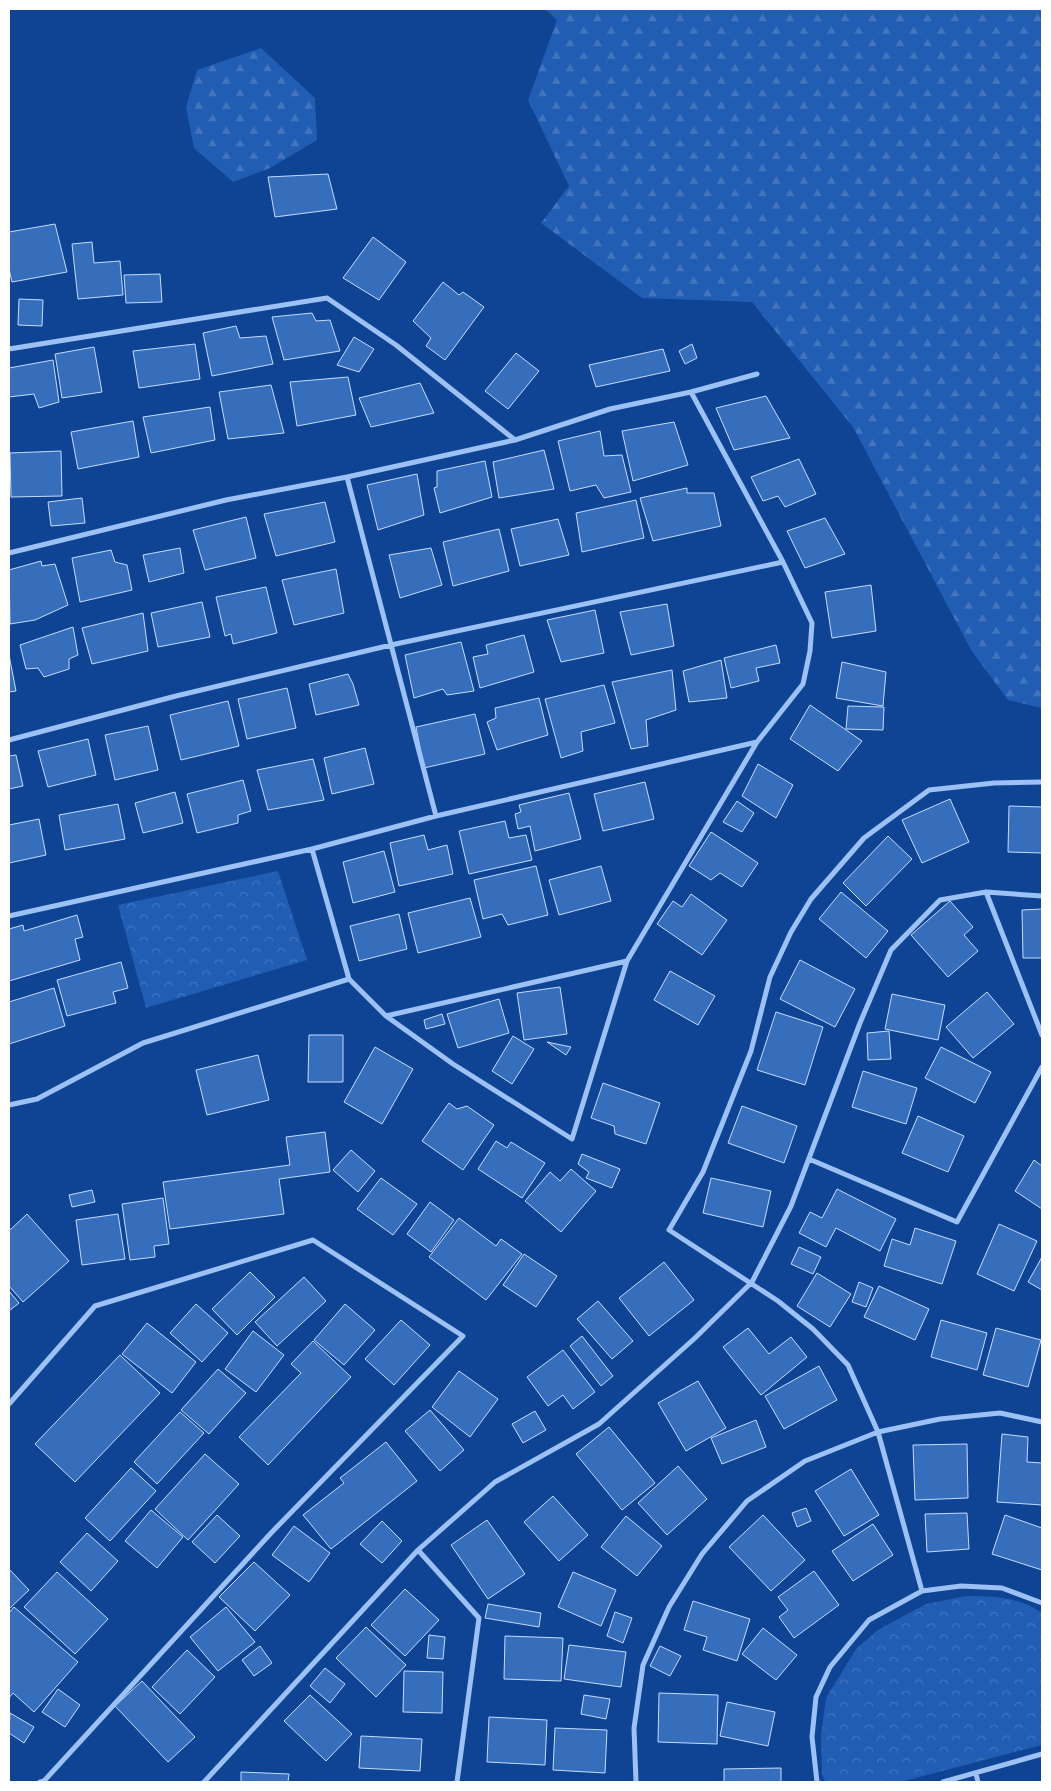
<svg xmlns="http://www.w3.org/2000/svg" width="1051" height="1791" font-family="Montserrat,sans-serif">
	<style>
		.forest { fill: url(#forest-firs) }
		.park { fill: url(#park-crowns) }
		.building { fill: #376ebc; stroke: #c4dcfe }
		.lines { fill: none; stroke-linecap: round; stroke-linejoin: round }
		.minor { stroke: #9cc1f4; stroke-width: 5 }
	</style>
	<defs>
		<pattern id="forest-firs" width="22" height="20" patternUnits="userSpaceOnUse" patternTransform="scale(1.25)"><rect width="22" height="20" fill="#215db3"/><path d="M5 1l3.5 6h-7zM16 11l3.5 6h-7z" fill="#4275be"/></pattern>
		<pattern id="park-crowns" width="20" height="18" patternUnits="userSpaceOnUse" patternTransform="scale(1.25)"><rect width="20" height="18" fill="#215db3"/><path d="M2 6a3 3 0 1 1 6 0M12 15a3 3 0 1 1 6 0" fill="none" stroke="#4275be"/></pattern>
	</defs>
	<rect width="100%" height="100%" fill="#0f4494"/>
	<path class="forest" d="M545,9H1042V708L1008,700L971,650L853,427L752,302L642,298L541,223L569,186L528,100L557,20Z
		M261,48L315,98L317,140L270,168L233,182L194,148L186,107L197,70Z"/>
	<path class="park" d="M278,871L307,960L146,1008L118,905Z
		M966,1596C994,1596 1019,1597 1042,1613V1745L900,1782H825L822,1773L821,1735L826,1698L856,1649L878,1630L926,1604Z"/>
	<path class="building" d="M328,174L337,209L275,217L268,177Z
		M55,224L67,272L12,282L9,269V232Z
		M373,237L406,262L379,300L343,278Z
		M92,242L94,263L120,261L123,295L78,299L72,244Z
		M160,274L162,302L126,303L124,275Z
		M443,282L459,295L463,292L484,307L445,360L426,346L431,338L413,321Z
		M19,299L43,300L42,326L18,325Z
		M312,313L316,321L330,320L340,351L284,360L272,317Z
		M236,326L240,338L266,336L273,364L212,376L203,333Z
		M354,337L374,349L359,372L337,365Z
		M195,344L200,379L139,388L133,351Z
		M692,344L697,358L685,364L679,351Z
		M94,347L102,392L62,398L55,354Z
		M663,349L670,371L596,387L589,365Z
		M516,353L539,371L508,409L485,391Z
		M53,360L59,402L39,408L34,394L9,397V368Z
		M348,377L356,415L297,426L290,382Z
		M420,383L434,413L371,427L359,398Z
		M271,385L284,433L228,439L219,392Z
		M766,396L790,438L734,450L716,408Z
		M210,407L215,440L151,453L143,417Z
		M133,421L139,457L78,469L71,432Z
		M674,422L688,465L633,481L622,431Z
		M600,431L604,456L622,455L631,492L604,498L596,485L570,491L558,441Z
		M544,450L554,489L499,498L493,462Z
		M61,451L62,496L11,497L10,453Z
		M799,459L816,494L785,507L778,496L763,501L751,477Z
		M485,461L492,497L440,513L434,488L437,487V471Z
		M417,474L424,515L378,530L367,485Z
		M687,488V493H714L721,526L653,541L640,498Z
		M82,498L85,523L51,526L48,502Z
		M636,500L644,538L582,552L576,513Z
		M325,502L335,542L276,556L264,514Z
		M246,517L256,558L205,570L193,530Z
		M825,518L845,554L805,568L787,531Z
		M558,519L569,555L520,566L511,529Z
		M499,529L509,571L453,586L443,542Z
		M180,548L184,573L149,582L143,555Z
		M431,548L442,585L400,598L389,555Z
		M111,550L115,562L127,565L132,590L80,602L72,558Z
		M41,561L42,566L55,564L68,605L35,620L10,624L9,570Z
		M336,569L344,613L294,625L282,580Z
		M871,585L876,631L832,638L825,592Z
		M266,587L277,633L233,644L231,634L225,636L216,597Z
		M202,602L210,637L158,647L151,613Z
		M667,604L674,646L631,655L620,612Z
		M595,610L604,653L561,662L547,620Z
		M143,613L148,651L92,664L82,628Z
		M73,627L78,655L69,659V669L44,677L38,668L26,669L20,645Z
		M524,635L534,672L480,688L473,657L488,654L486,645Z
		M461,642L474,691L447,695L443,689L414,698L405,655Z
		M776,645L780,663L756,668L759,681L731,688L724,658Z
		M9,655L16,691L9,692Z
		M721,660L727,698L689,702L683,671Z
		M842,662L886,672L883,706L836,698Z
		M672,670L676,710L646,720L648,746L631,749L612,682Z
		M348,674L353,684L359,705L316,715L309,684Z
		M604,685L615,723L581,732L583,751L561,758L545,699Z
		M287,688L296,728L247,739L238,699Z
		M539,698L548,735L497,750L487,722L496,718L495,708Z
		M228,701L239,746L181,760L170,715Z
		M810,705L862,741L838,771L790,739Z
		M848,706L884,707L883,730L846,729Z
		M475,714L485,754L424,768L416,727Z
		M148,726L158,770L115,780L105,735Z
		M88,739L96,775L48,787L38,751Z
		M365,748L374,784L332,794L324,758Z
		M16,755L23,786L9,789V756Z
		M313,759L324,800L268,810L257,770Z
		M758,764L793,785L776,818L742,796Z
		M243,780L251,811L238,815V823L197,833L187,794Z
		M645,782L654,819L603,831L594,794Z
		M175,792L183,823L143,833L135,803Z
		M569,793L581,839L535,851L530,826L518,829L515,814L521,812L519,805Z
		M950,799L969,842L922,863L902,820Z
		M737,801L754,813L742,832L723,822Z
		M118,804L125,839L65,850L59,815Z
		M1009,806L1042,807V853L1008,852Z
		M39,819L46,855L9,863V825Z
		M505,821L509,838L526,835L532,860L469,874L459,831Z
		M711,832L758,863L742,887L720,873L711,880L689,866Z
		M424,835L428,850L447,845L453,874L399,886L390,843Z
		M888,836L912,859L866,906L843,883Z
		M384,851L395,892L353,903L343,862Z
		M536,866L548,915L508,925L502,914L483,919L474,880Z
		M601,866L611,901L559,915L549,880Z
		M841,892L888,931L866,958L819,919Z
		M691,894L727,920L702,955L657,924L673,901L682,907Z
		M470,898L481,937L418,953L408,913Z
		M950,901L973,927L964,935L978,951L948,977L911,935Z
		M1042,909V958H1023L1022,910Z
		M399,914L407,949L359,961L350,926Z
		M77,915L83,937L75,939L80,960L9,981V929L23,925L24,931Z
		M800,960L855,989L835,1027L780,999Z
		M121,962L128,988L113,992L116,1003L67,1016L57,980Z
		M670,971L715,996L698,1025L654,1000Z
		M560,987L567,1034L524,1040L517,993Z
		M54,988L65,1026L9,1044V1002Z
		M987,992L1014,1024L973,1058L946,1027Z
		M892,994L945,1005L938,1040L885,1029Z
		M499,999L509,1033L458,1048L447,1014Z
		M776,1012L823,1027L805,1085L757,1070Z
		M442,1014L445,1024L426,1029L424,1020Z
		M889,1031L891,1059L868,1060L867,1033Z
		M309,1035H343V1082H308Z
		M513,1036L534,1049L512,1084L492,1071Z
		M547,1042L571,1047L566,1055Z
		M375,1047L413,1069L382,1124L344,1102Z
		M941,1047L991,1072L975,1103L925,1078Z
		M258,1055L269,1100L207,1115L196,1070Z
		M863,1071L917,1088L906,1124L852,1107Z
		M603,1083L660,1103L646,1144L615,1134L614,1126L591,1118Z
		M449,1103L457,1109L467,1106L494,1125L463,1170L422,1141Z
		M742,1106L797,1126L784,1163L728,1143Z
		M918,1116L964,1136L948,1172L902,1153Z
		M325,1132L330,1172L279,1179L284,1214L170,1229L163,1182L290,1165L286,1137Z
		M496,1141L507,1148L511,1142L545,1163L522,1198L478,1169Z
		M351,1150L375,1171L358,1192L333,1170Z
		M582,1154L620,1169L612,1188L586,1178L589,1172L578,1164Z
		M1034,1160L1042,1166V1209L1015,1191Z
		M571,1169L596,1191L561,1232L525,1201L550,1172L560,1181Z
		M381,1178L417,1204L393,1235L357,1209Z
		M711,1178L771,1191L763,1227L703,1213Z
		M837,1189L896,1219L880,1251L836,1228L826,1247L799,1233L810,1212L822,1218Z
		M92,1190L95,1202L72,1207L69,1195Z
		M163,1198L169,1244L154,1246L155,1257L130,1260L122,1204Z
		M430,1202L454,1220L431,1252L407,1234Z
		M27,1214L69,1261L23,1302L9,1286V1231Z
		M118,1214L125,1259L82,1265L76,1220Z
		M459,1218L496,1246L501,1239L522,1254L486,1300L429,1257Z
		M999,1224L1037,1241L1014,1291L977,1274Z
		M915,1228L956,1241L942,1284L884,1266L892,1239L910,1245Z
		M799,1247L821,1257L813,1274L791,1264Z
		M524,1254L557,1276L536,1307L503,1285Z
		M1042,1257V1290L1028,1282Z
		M664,1262L694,1300L649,1336L619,1298Z
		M250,1272L275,1297L237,1335L212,1309Z
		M817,1273L851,1294L830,1327L797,1306Z
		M304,1277L326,1301L277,1346L255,1322Z
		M859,1282L873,1288L866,1307L852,1302Z
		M879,1286L929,1309L915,1340L864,1317Z
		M9,1291L19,1303L9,1311Z
		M598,1301L633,1341L612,1359L577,1319Z
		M196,1304L228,1333L202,1362L170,1333Z
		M345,1304L375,1330L344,1365L314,1340Z
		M401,1320L430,1345L394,1385L365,1359Z
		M941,1320L987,1333L977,1370L931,1357Z
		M147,1323L196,1362L172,1393L122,1354Z
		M748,1328L769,1354L791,1337L807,1357L761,1395L723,1347Z
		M996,1328L1041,1340L1028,1387L983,1375Z
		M253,1331L284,1355L256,1392L225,1369Z
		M582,1336L613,1376L601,1386L570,1346Z
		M313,1341L351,1377L268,1465L239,1437L301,1373L291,1364Z
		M563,1350L595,1392L573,1409L563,1395L548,1406L527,1377Z
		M120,1355L160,1393L75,1482L35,1444Z
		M819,1366L837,1400L784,1429L765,1396Z
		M218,1369L246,1393L209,1434L181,1410Z
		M459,1371L498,1399L470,1437L432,1407Z
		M698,1381L726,1428L686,1451L658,1403Z
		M430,1410L464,1450L440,1471L405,1431Z
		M535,1411L546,1430L523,1443L512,1424Z
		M180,1412L204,1433L157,1484L134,1462Z
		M756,1420L766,1447L722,1464L711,1438Z
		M609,1427L655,1483L622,1510L576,1454Z
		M1002,1434L1028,1437L1027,1462L1042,1463V1505L997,1502Z
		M386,1442L417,1481L331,1549L303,1515L344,1483L340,1478Z
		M967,1444L968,1498L915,1500L913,1445Z
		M205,1454L239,1484L188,1540L155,1509Z
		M678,1466L707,1499L667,1535L638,1503Z
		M131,1468L156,1491L110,1541L85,1518Z
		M851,1469L879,1515L844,1536L815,1491Z
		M553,1496L588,1535L559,1561L524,1522Z
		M806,1508L811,1521L797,1527L792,1513Z
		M151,1510L183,1537L157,1568L125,1541Z
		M967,1513L969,1549L927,1552L925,1514Z
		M217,1515L240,1536L215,1563L192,1542Z
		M763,1515L805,1560L771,1591L729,1547Z
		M1005,1515L1042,1528V1570L992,1554Z
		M626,1516L662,1546L637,1576L601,1547Z
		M487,1520L525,1574L488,1599L451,1545Z
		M382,1521L402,1541L382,1563L360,1544Z
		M873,1524L893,1555L853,1581L832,1551Z
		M294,1526L330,1553L309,1582L272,1555Z
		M87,1533L118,1561L91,1591L60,1562Z
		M254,1562L290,1595L255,1631L219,1597Z
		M9,1569L29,1590L9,1609Z
		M814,1571L839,1605L794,1638L779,1617L788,1610L778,1597Z
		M57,1572L108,1619L75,1654L24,1607Z
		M573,1572L616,1590L601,1626L558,1607Z
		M405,1589L439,1620L405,1656L371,1625Z
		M693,1601L750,1619L737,1661L703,1650L707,1637L684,1630Z
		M488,1604L541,1613L539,1627L485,1618Z
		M14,1607L78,1662L34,1712L13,1693L9,1698V1613Z
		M226,1607L255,1642L218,1671L190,1637Z
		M615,1612L632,1618L623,1643L607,1636Z
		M366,1627L406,1665L376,1697L336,1658Z
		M763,1628L797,1655L776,1680L742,1654Z
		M429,1635L445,1637L443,1659L427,1658Z
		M505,1636L563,1638L561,1681L504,1679Z
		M569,1645L626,1652L621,1687L564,1679Z
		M260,1646L272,1663L254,1676L242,1660Z
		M660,1646L681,1656L670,1676L650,1666Z
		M187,1650L215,1677L180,1714L152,1687Z
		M325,1668L345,1684L330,1703L310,1686Z
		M404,1671L443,1672L442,1713L403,1712Z
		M142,1681L195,1737L168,1762L115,1706Z
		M58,1689L80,1705L65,1727L42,1712Z
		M659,1693L718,1695L717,1744L658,1742Z
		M310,1695L352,1734L326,1761L284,1721Z
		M584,1695L610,1699L606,1719L581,1714Z
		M727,1702L775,1712L768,1746L720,1736Z
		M10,1713L34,1727L24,1743L9,1733Z
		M489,1717L547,1720L545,1765L487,1762Z
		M555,1728L607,1730L605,1773L553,1770Z
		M361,1736L422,1739L420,1771L359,1768Z
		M781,1768V1782H724V1769Z
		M241,1772L289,1774L288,1782H241Z"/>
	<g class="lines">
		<path class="minor" d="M9,349L327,298L396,345L515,440
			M691,392L757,374
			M347,477L436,816
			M9,553L226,500L347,477L515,440L610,409L691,392L783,562L812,623L810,651L803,684L757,742L627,961L572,1139L453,1064L386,1016L349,979L143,1043L37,1099L9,1105
			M9,740L176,696L391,645L783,562
			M312,849L349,979
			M986,892L1042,1035
			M9,916L312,849L436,816L757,742
			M386,1016L627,961
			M809,1159L957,1222L1042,1067
			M9,1404L95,1306L313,1240L463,1336L272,1532L44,1781L40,1782
			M418,1550L479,1618L457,1782
			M922,1591L878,1432L848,1365L813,1329L778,1301L669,1230L703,1172L751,1051L770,977L791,932L811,899L864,838L929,790L994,783L1042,782
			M976,1774L978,1782
			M204,1782L418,1550L495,1482L599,1424L695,1338L752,1282L791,1206L860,1023L891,950L940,900L986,892L1042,896
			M636,1782L634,1728L643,1665L669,1607L702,1554L747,1501L805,1461L878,1432L940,1419L1000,1413L1042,1422
			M817,1782L812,1737L816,1697L830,1667L869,1620L922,1591L961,1586L1002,1588L1042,1603
			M943,1782L1042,1754"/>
	</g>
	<rect width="1051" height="1791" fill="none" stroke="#ffffff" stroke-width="20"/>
</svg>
